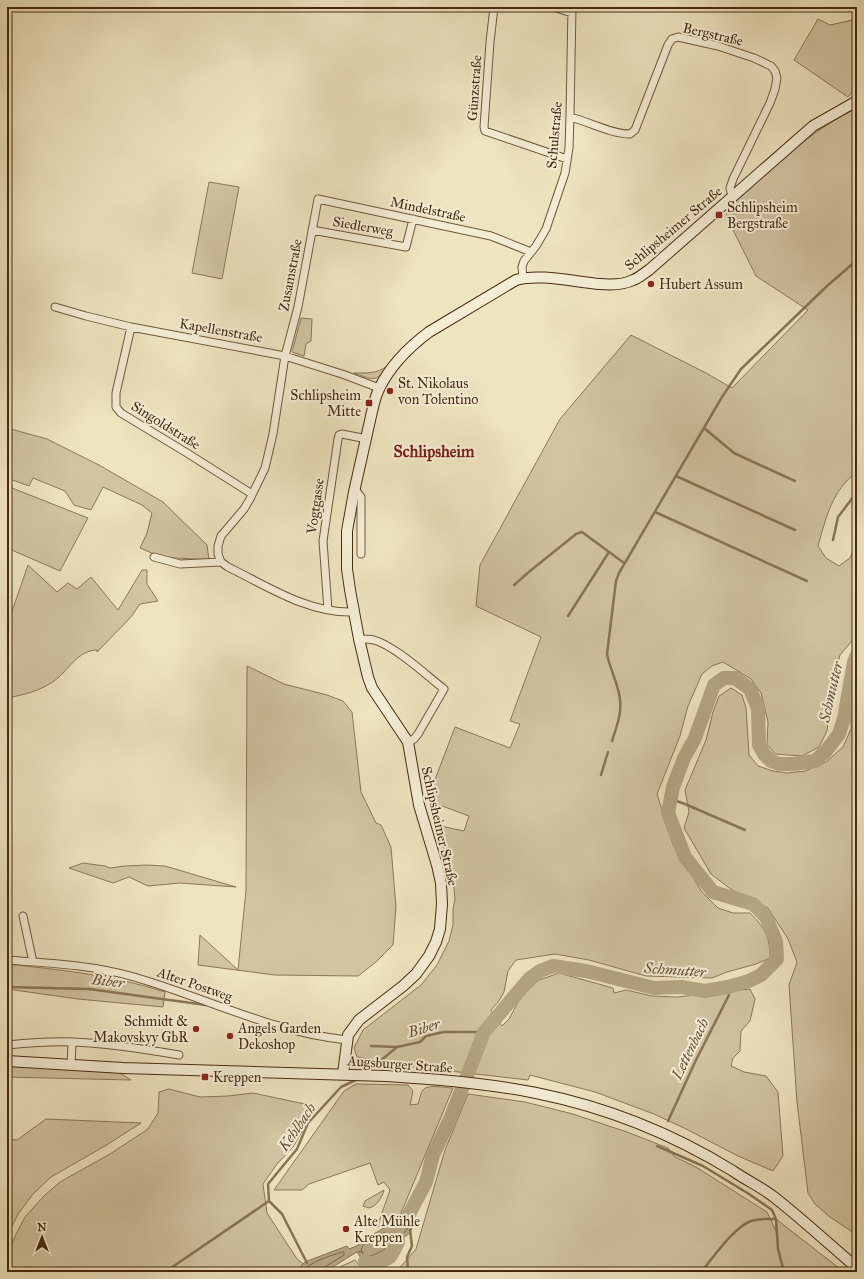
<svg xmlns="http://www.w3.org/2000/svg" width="864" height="1279" font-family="'IM FELL Great Primer',serif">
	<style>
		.green { fill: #d2c4a2; stroke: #8c7758 }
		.water { fill: #b5a583; stroke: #897454 }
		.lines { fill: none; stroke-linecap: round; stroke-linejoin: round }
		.shore { stroke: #7e6848; stroke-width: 1 }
		.stream { stroke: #897454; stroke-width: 2.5 }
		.river { stroke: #b5a583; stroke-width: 14 }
		.street-casing { stroke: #71583a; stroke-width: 9 }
		.secondary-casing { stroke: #472a0e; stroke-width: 12 }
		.street { stroke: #f4edd6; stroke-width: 7 }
		.secondary { stroke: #f4edd6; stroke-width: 10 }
		.poi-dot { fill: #8f2418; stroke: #f4edd6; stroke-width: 1.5 }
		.labels { text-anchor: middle; stroke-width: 4; stroke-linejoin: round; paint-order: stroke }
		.street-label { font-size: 14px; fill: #472a0e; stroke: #f4edd6 }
		.poi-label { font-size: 14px; fill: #472a0e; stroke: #f4edd6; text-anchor: start }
		.water-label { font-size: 15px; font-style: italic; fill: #684f31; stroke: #f4edd6 }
		.quarter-label { font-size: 16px; font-weight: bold; fill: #7a1f14; stroke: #f4edd6 }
	</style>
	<rect width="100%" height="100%" fill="#eee4c0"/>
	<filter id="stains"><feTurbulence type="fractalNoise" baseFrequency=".005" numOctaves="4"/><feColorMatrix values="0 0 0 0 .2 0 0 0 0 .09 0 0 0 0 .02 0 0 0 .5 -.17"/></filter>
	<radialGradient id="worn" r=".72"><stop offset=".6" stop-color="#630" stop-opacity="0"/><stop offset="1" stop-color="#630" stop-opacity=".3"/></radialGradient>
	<path class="green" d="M818,19L830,25L857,19V90L852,92L848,97L794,60Z
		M857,108V472C832,490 826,518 818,546L826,558L839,566L850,558L857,541V635L840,655L835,675L827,731L819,747L802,756L775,754L767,744L768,722L761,693L751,679L723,662L712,666L702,674L688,706L680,736L657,794L673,845L702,892L718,908L733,913H750C765,928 770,937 770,958L756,964L727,972L712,978L646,976L589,960L555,954L516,960L508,971L504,992L499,1001L491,1010L502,1026L509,1019L518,1002L527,991L539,980L559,973L613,988L614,993L626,990L652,996L677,997L750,989L755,999L750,1021L741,1031L740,1051L733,1058L731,1066L744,1072L766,1076L778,1092L783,1156L773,1171L738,1156L686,1129L654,1114L595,1092L530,1075L528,1080L406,1066L357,1057L354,1048L363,1030L421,985L437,965L449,941L453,925V909L455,899L454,888L447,858L436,825L464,831L469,816L434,803L431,790L455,727L510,748L520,724L510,721L541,637L476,606L480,565L560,419L631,335L706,373L732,388L808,310L756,276L726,216L730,206C770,171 808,131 857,108Z
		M209,182L239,187L222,279L192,273Z
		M301,318L312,319L311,341L306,344L304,356L292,352Z
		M387,366C377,384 371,379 354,373C366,373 377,374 387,366Z
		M7,428L47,439L99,465L163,502L207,545L209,560L161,557L140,548L147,533L152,513L142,505L103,487L91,510L74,505L65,491L33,478L29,486L7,478Z
		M7,486L88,518L60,571L7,548Z
		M28,565L57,592L68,583L77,589L91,577L118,610L142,570H147V584L158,601L140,604L131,617L97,652V650C78,650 68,671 54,681C40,691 23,695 7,698V626Z
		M247,666L284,684L327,695L343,701L352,712L361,792L376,823L381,825L391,847L396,907L393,945L376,962L358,976L275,975L198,965L200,935L238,970L246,890Z
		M731,688L742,695L746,708L749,755L758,766L773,771L787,773L805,771L826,762L843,747L851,729V711L857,690V1235L830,1217L815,1204L808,1193L797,1102L789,985L797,962L788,939L768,908L732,890L711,874L684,828L689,812L685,790L706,740L713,712L719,696Z
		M83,863L105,866L110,868L124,866L147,865L165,866L236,887L180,883L148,886L129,877L113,883L69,868Z
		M7,964C62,970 112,975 165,992L163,1007L78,999L7,989Z
		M7,1065L118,1072L131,1080L7,1077Z
		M356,1084L408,1085L413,1091L410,1105L418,1104C420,1099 420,1093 424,1089C429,1084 445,1088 453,1088L399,1218L377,1227L390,1190L384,1182L378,1185L370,1163L309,1184L302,1190H274L344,1091Z
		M169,1089L200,1097L228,1096L253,1093L305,1104L316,1108L293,1147L277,1164L263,1184L267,1213L297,1259L314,1272H7V1256L16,1234L25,1217L44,1196L60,1182L110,1154L148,1129L158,1113L159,1092Z
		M468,1094L525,1102L573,1114L627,1132L668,1148L675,1157L696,1167L767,1212L776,1231V1219L844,1272H396L416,1249L445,1150Z
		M46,1119L141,1123L105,1146L51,1177L33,1194L18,1214L7,1237V1139L17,1140Z
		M384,1190C382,1198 377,1206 369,1208L363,1206L365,1201Z
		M355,1260L365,1272H329Z"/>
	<path class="water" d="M403,1216L410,1218L413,1222C412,1225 412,1229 411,1231C409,1235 402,1238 399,1241C390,1249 366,1273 358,1253L362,1252L361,1251L355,1253L325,1272H295L305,1262L310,1260L347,1246L349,1249L359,1245L358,1242C368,1238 375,1233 384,1228C391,1223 397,1222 403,1216Z"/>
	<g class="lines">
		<path class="shore" d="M404,1221L409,1223L407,1230L382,1251L371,1256L366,1257L363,1254L361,1249L364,1244C372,1241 379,1235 387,1231C393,1227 399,1226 404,1221Z
			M301,1272C312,1261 327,1257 342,1252H344V1255L325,1267L323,1272"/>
		<path class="stream" d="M704,428L734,453L795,481
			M676,476L795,530
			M655,512L807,581
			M833,540L838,517L857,492
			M514,585L530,571L576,534L582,532L624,563
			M568,616L609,552
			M612,741C616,728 622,714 620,700C619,685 610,670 607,654L616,581L619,573L722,397L741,369L827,286L857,260
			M601,775L608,752
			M671,799L685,804L745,830
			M7,987L89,989L206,1005
			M371,1046L397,1047L420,1042L426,1036L444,1032H484
			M367,1072L397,1047
			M668,1121L696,1060L729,995L728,987
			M657,1146L703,1166L749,1194L772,1210L776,1219L778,1249L784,1272
			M269,1201L282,1214L307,1263
			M165,1272L269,1201L268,1184L297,1149L308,1123L341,1087L358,1079
			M407,1272L408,1269L407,1257L412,1246L410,1230
			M701,1272C713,1258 734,1227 751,1221C760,1218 768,1219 776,1219"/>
		<path class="river" d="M393,1230L396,1228L407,1218L426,1182L433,1155L451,1117L484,1032L529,979L540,971L553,966L586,971L654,988L681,987L705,991L728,987L749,981L761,975L777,959L776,941L766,917L753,904L713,892L685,857L668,813L673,787L684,758L695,738L714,685L724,678H735L750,689L758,708L759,745L764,754L771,761L779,764H793L815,761L826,751L839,734L844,718L854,662L857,655
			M365,1261L370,1265L378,1266L383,1261L390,1257L394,1250L398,1242L396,1228L392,1231"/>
		<defs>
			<path id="street" d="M494,7L490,42L484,127L485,131L567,159
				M553,7L572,13
				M570,117C590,122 611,134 630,134L635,130L668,45L672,39L678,37L718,46L754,58L771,66L775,71L777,78L775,89L770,103L733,179L730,188L732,196
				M312,230L406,247L413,219
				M523,278L522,267L524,261L536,246L546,229L565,173L569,148L570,115L572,7
				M55,307L86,316L131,327L285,356L345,375L379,388
				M131,327L116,393V407L121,413L187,453L252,494
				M355,489L361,497V554
				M154,557L180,564L221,562
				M328,610L323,541L338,439L339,435L342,434L367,439
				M354,612C309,614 267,586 228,567L221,562L218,554V546L221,536L244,509L250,499L265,468L273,434L285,356L298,307L318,199L491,236L531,252
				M359,639C364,639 369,639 374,640C395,646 426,675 444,689L418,734L414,739L408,742
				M23,916L33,962
				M7,960C49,963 93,965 134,977C204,997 274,1033 347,1040
				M7,1045C28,1043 50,1041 72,1042C107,1043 144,1049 179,1055
				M71,1066L72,1042"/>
			<path id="secondary" d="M7,1061L123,1068L386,1076C436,1079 487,1083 536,1093C606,1107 673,1134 733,1171C746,1180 761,1187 774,1197C802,1219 829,1244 857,1268
				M343,1074L348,1035L359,1020L403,986L416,974L429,956L436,942L440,929L442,904L441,883L437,865L419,805L408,742L372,688L368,677L359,639L350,590L347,569V531L354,492L371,416C373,407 375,397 379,389C390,366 409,347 429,332L516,280C539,273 575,282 600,284C611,285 623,285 633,280C639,278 644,273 649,270L813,126L857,101"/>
		</defs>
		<use href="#street" class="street-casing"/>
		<use href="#secondary" class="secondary-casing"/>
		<use href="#street" class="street"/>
		<use href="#secondary" class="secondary"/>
	</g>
	<g class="poi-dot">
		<rect x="715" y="211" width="8" height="8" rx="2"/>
		<circle cx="651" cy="284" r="4"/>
		<circle cx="390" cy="391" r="4"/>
		<rect x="365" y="399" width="8" height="8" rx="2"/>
		<circle cx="196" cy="1029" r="4"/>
		<circle cx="230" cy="1036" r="4"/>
		<rect x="201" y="1073" width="8" height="8" rx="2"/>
		<circle cx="346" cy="1229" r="4"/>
	</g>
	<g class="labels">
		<g class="street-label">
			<text transform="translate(713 34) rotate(13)" y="5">Bergstraße</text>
			<text transform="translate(474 88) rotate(-86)" y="5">Günzstraße</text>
			<text transform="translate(554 135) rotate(-85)" y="5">Schulstraße</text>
			<text transform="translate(428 209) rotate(12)" y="5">Mindelstraße</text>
			<text transform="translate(363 226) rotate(10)" y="5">Siedlerweg</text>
			<text transform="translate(673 228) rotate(-40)" y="5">Schlipsheimer Straße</text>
			<text transform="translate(290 275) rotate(-79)" y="5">Zusamstraße</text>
			<text transform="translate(221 330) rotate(10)" y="5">Kapellenstraße</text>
			<text transform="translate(166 425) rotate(32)" y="5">Singoldstraße</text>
			<text transform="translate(315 506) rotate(-82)" y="5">Vogtgasse</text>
			<text transform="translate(440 826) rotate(77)" y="5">Schlipsheimer Straße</text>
			<text transform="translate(195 984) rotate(19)" y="5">Alter Postweg</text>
			<text transform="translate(400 1064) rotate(4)" y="5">Augsburger Straße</text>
		</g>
		<g class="poi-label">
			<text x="727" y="212">Schlipsheim<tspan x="727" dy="16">Bergstraße</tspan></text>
			<text x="659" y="289">Hubert Assum</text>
			<text x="398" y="388">St. Nikolaus<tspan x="398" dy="16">von Tolentino</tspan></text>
			<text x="361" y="400" text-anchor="end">Schlipsheim<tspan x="361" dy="16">Mitte</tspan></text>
			<text x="188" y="1026" text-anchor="end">Schmidt &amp;<tspan x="188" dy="16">Makovskyy GbR</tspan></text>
			<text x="238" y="1033">Angels Garden<tspan x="238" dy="16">Dekoshop</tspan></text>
			<text x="213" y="1082">Kreppen</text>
			<text x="354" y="1226">Alte Mühle<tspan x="354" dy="16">Kreppen</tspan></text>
		</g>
		<g class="water-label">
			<text transform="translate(831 692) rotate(-77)" y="5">Schmutter</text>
			<text transform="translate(675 970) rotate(4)" y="5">Schmutter</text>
			<text transform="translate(108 981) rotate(7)" y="5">Biber</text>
			<text transform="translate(424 1028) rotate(-17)" y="5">Biber</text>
			<text transform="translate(690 1049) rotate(-64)" y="5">Lettenbach</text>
			<text transform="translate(297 1127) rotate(-56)" y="5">Kehlbach</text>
		</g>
		<g class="quarter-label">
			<text x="434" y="457">Schlipsheim</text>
		</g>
	</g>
	<rect width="864" height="1279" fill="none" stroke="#eee4c0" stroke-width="24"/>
	<rect x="8" y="8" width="848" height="1263" fill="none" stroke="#472a0e" stroke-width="2"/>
	<rect x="12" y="12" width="840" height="1255" fill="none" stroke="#472a0e"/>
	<g transform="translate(42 1237)" stroke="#f4edd6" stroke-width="3" paint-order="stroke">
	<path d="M0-3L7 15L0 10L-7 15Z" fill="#472a0e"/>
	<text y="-6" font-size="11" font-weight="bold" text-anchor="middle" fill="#472a0e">N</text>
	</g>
	<rect width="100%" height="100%" filter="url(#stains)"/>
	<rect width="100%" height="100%" fill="url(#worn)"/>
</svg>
